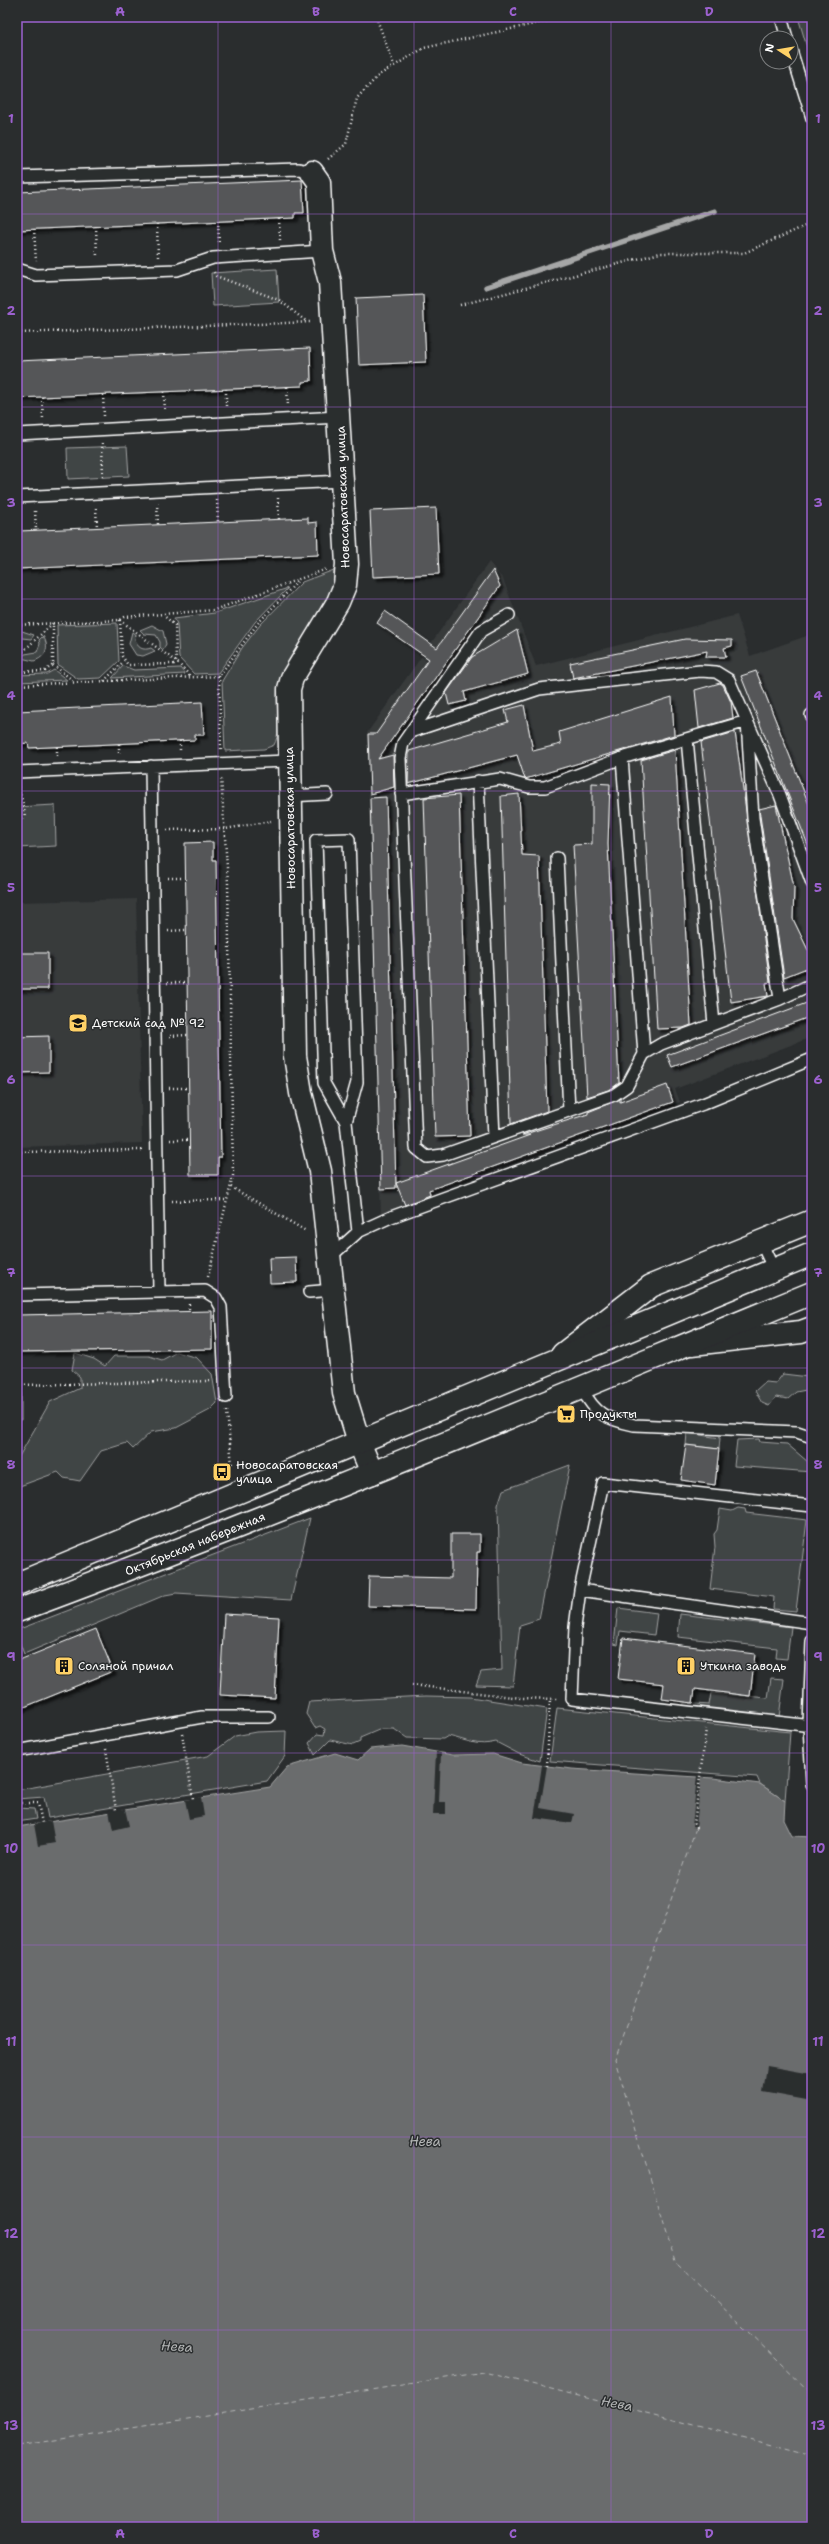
<svg xmlns="http://www.w3.org/2000/svg" width="829" height="2544" font-family="'Shantell Sans',sans-serif">
	<style>
		.built { fill: #373a3b }
		.green { fill: #414445; stroke: #a0a2a2 }
		.water { fill: #6a6c6d; stroke: #a6a7a7 }
		.pier { fill: #2a2d2e }
		.lines { fill: none; stroke-linecap: round; stroke-linejoin: round }
		.stream { stroke: #a6a7a7; stroke-width: 5.5 }
		.ferry { stroke: #b4b6b6; stroke-width: 1; stroke-dasharray: 5 4; stroke-linecap: butt }
		.building { fill: #555758; stroke: #fff; filter: url(#shadow) }
		.service-casing { stroke: #fff; stroke-width: 14 }
		.minor-casing { stroke: #fff; stroke-width: 25 }
		.primary-casing { stroke: #fff; stroke-width: 25 }
		.path { stroke: #fff; stroke-width: 2.5; stroke-dasharray: 1 3; stroke-linecap: butt }
		.service { stroke: #2a2d2e; stroke-width: 11 }
		.minor { stroke: #2a2d2e; stroke-width: 22 }
		.primary { stroke: #2a2d2e; stroke-width: 22 }
		.grid { fill: none; stroke: #9c61cf; stroke-width: 1; stroke-opacity: 0.55 }
		.labels { text-anchor: middle; stroke-width: 3; stroke-linejoin: round; paint-order: stroke }
		.street-label { font-size: 12px; fill: #fff; stroke: #2a2d2e }
		.poi-label { font-size: 12px; fill: #fff; stroke: #2a2d2e; text-anchor: start }
		.water-label { font-size: 13px; font-style: italic; fill: #b4b6b6; stroke: #2a2d2e }
		.neatline { fill: none; stroke: #9c61cf; stroke-width: 1.5 }
		.grid-label { font-size: 13px; text-anchor: middle; font-weight: bold; fill: #9c61cf }
	</style>
	<defs>
		<filter id="shadow"><feDropShadow dx="3.5" dy="3.5" stdDeviation="1" flood-color="#0009"/></filter>
	</defs>
	<rect width="100%" height="100%" fill="#2a2d2e"/>
	<filter id="ink" filterUnits="userSpaceOnUse"><feTurbulence type="fractalNoise" baseFrequency=".025" numOctaves="2"/><feDisplacementMap in="SourceGraphic" scale="8" xChannelSelector="R" yChannelSelector="G"/><feConvolveMatrix kernelMatrix="1 2 1 2 8 2 1 2 1" color-interpolation-filters="sRGB"/></filter>
	<g filter="url(#ink)">
		<path class="built" d="M489,562L503,579L536,666L737,615L750,656L812,634V1037L675,1089L680,1102L381,1217L367,733Z
			M136,899L142,1143L17,1147V902Z"/>
		<path class="green" d="M798,17H812V64Z
			M277,269L279,302L213,306L211,273Z
			M127,446L129,476L68,479L67,448Z
			M334,570C335,611 294,642 280,679C272,700 284,726 274,745L264,749L225,751L222,681L242,648L260,625L302,582Z
			M288,588L255,622L218,673L194,674L179,658L177,624L174,618L215,613Z
			M117,623L119,661L101,678L78,679L58,665L57,625Z
			M152,625L163,631L166,644L163,650L160,647V642L156,635L144,634L140,630Z
			M22,631L34,635L31,639L22,638L17,642V633Z
			M132,632L136,635L135,639C137,648 143,651 151,648L155,651L143,656L136,655L129,644Z
			M43,636C50,647 46,657 34,661L21,658L25,654L37,652L40,644L39,640Z
			M123,666L134,670L180,668L185,674L112,678Z
			M54,670L67,680L17,682V675L47,674Z
			M55,805L56,846L17,848V807Z
			M177,1352L197,1358L212,1374L217,1403L210,1410L176,1428L151,1432L133,1449L127,1443L101,1451L80,1481L64,1478L58,1472L17,1487V1460L50,1402L80,1388V1377L72,1370L75,1353L94,1359L105,1366L114,1356H149L162,1360Z
			M812,1368V1383L806,1390L796,1392L788,1399L776,1397L769,1406L762,1403L755,1391L765,1382L776,1383L783,1374L809,1377Z
			M17,1393H21V1420H17Z
			M687,1433L720,1438L719,1449L686,1445Z
			M759,1439L760,1442L787,1444L808,1462L812,1472L734,1466L737,1440Z
			M570,1465L539,1619L520,1625L513,1686L476,1685L481,1672L502,1670L498,1505L503,1490Z
			M738,1508L745,1509L746,1513L807,1520L796,1611L773,1609L774,1597L710,1589L715,1547L714,1534L717,1530L720,1509L732,1511Z
			M310,1518L291,1600L176,1593L165,1595L24,1654L17,1636V1630Z
			M618,1608L657,1613L654,1635L620,1631L618,1645L614,1644Z
			M680,1614L791,1627L787,1659L776,1658L777,1648L678,1637Z
			M771,1678L784,1679L779,1717L683,1708L684,1703L709,1705L711,1693L768,1698Z
			M426,1696L470,1697L547,1709L540,1761L519,1754L496,1742C478,1747 466,1740 448,1736L443,1739L407,1738L394,1729H381L360,1738V1742L353,1745L330,1740L315,1755L309,1743L317,1734L324,1735L325,1729L320,1726L315,1728L306,1714L309,1702Z
			M557,1708L790,1732L785,1801L760,1784L757,1777L550,1761Z
			M286,1731L285,1756L267,1781L48,1818L44,1797L17,1799V1790L208,1756L235,1736L256,1732Z
			M17,1808L34,1809L36,1819L17,1822Z"/>
		<path class="water" d="M402,1746L453,1755L493,1754L522,1763L572,1769L713,1778L760,1784L785,1801L784,1820L792,1836L812,1837V2527H17V1827L270,1787L287,1767L335,1753L358,1760L370,1749Z"/>
		<path class="pier" d="M436,1752L441,1753L439,1802H446V1814H433Z
			M542,1765L547,1766L540,1808L574,1814L572,1823L534,1818Z
			M697,1775L701,1776L696,1828L692,1827Z
			M201,1797L204,1816L189,1819L185,1800Z
			M125,1809L129,1826L113,1830L109,1811Z
			M51,1821L55,1843L38,1846L34,1824Z
			M767,2066L812,2074V2101L763,2092Z"/>
		<g class="lines">
			<path class="stream" d="M486,287L715,211"/>
			<path class="ferry" d="M696,1828L615,2060L675,2261L812,2394
				M17,2446L484,2372L812,2455"/>
		</g>
		<path class="building" d="M302,180L304,213H295V218L17,230V192Z
			M423,295L426,362L359,365L356,298Z
			M310,348L311,381L302,382V386L17,398V361Z
			M436,508L439,574L373,577L370,511Z
			M308,518V523L317,522L318,555L17,569V536H20L19,531Z
			M493,570L500,586L378,759L393,755L394,787L370,794L368,734H376L429,659L377,623L385,611L437,648Z
			M517,630L528,674L464,692L466,701L449,705L446,693L472,657Z
			M685,639L732,640V646L724,648L726,657H706L707,651L573,678L570,663Z
			M756,671L812,812V855L741,676Z
			M720,683L723,685L731,702L733,718L699,728L695,690Z
			M672,697L674,735L525,779L517,755L408,784L409,751L508,722L505,710L524,705L533,751L561,744L559,732Z
			M202,702L204,735H195V740L29,748L28,743L17,744V711Z
			M735,732L770,982L766,983L768,996L731,1002L701,742Z
			M675,750L691,1025L683,1028L657,1029L641,760Z
			M592,783L610,784L608,844L619,1083L611,1089L587,1097L573,845L592,844Z
			M519,794L522,855L539,856L547,1111L511,1124L501,796Z
			M459,795L470,1136L435,1137L424,798Z
			M386,797L396,1188L381,1189L370,798Z
			M776,805L794,887L793,919L808,950L812,949V966L784,977L759,809Z
			M213,842V860H216L221,1157H218V1175H190L185,843Z
			M17,953H48V989H17Z
			M812,1001V1016L672,1067L667,1055Z
			M49,1036V1072L17,1073V1037Z
			M667,1085L673,1102L429,1190L430,1195L405,1205L396,1183L530,1135H522L588,1114V1112L620,1099V1102Z
			M296,1257L297,1282L270,1283L269,1258Z
			M212,1311V1349L17,1352V1315Z
			M686,1445L719,1449L715,1485L681,1480Z
			M451,1534H480V1552H477L476,1609L368,1606L369,1576L451,1578Z
			M224,1614L279,1617L275,1698L220,1695Z
			M96,1629L113,1671L17,1710V1661Z
			M623,1638L755,1654L750,1696L695,1689L693,1703L662,1699L664,1684L618,1679Z"/>
		<g class="lines">
			<defs>
				<path id="service" d="M781,17L787,38
					M791,50L812,118
					M17,177L299,169L312,172
					M17,269L36,275L177,270L213,258L322,251
					M17,434L339,417
					M17,497L343,481
					M509,615L481,631L403,743L400,758L416,1148L427,1157L443,1155L614,1095L627,1086L644,1054L661,1044L780,999L812,984
					M811,715L812,716
					M413,731L539,689L700,671L716,672L729,680L747,721L753,818L780,999
					M687,739L714,1024
					M622,758L644,1054
					M151,766L159,1292
					M17,772L288,761
					M478,781L494,1137
					M401,794L500,779L529,787H545L622,758L747,721L780,795L812,883
					M289,796L327,794
					M557,858L569,1111
					M346,1122L357,1082L349,839L316,840L324,1083L346,1122L358,1232
					M761,1242L774,1270
					M329,1258L358,1232L391,1217L703,1104L812,1059
					M309,1292L333,1290
					M17,1295L205,1291L216,1298L221,1307L226,1397
					M582,1389C595,1414 606,1419 634,1425L797,1432L812,1437
					M812,1506L603,1483L580,1590L575,1627L572,1699L812,1726
					M580,1590L812,1623
					M812,1641L809,1725L812,1784
					M17,1751L202,1717H269"/>
				<path id="minor" d="M312,172L319,182L322,251L330,282L347,564L345,585L338,602L292,678L289,689L295,1056L301,1093L320,1171L344,1393L359,1442L372,1473
					M692,1344L801,1332L812,1328
					M563,1354L651,1286L812,1221"/>
				<path id="primary" d="M17,1584L812,1254
					M17,1611C285,1512 548,1401 812,1293"/>
			</defs>
			<use href="#service" class="service-casing"/>
			<use href="#minor" class="minor-casing"/>
			<use href="#primary" class="primary-casing"/>
			<path class="path" d="M376,17L394,65
				M328,159L346,144L357,98L379,75L424,48L566,17
				M279,219L280,240
				M218,221L219,243
				M157,224L158,257
				M96,226L97,258
				M34,229L36,261
				M214,272L216,276L279,300L307,322
				M460,305L660,253H744L812,223
				M17,333L312,322
				M287,387L288,406
				M226,389V409
				M164,392L165,412
				M103,395L104,416
				M42,397L43,419
				M102,443L103,478
				M278,498L279,519
				M217,500L218,522
				M157,503L158,525
				M96,508L97,528
				M35,511L36,530
				M120,620L122,656L128,665L174,664L176,662L175,625L164,616
				M120,620L179,664L191,677
				M17,625L120,620L125,617L214,610L327,569
				M17,657L53,623
				M53,665L75,682
				M17,672L45,671L53,665V623
				M219,676L221,750
				M104,681L124,661
				M17,685L219,676L258,623L297,582
				M180,741V750
				M119,744V753
				M57,747V756
				M17,819H25L24,807L18,786
				M167,830L225,829L271,821
				M168,878H185
				M168,931L186,930
				M167,983H187
				M170,1036L187,1035
				M169,1088H188
				M170,1140H189
				M17,1152L142,1150
				M231,1187L306,1231
				M172,1201L227,1200
				M208,1277L233,1176L228,883L221,777
				M189,1304V1312
				M17,1385L210,1381
				M227,1411L232,1465
				M17,1652L20,1660
				M412,1685L521,1698L557,1699
				M182,1734L193,1799
				M106,1749L116,1810
				M547,1766L550,1699
				M17,1803H38L42,1823
				M696,1828L694,1824L706,1729"/>
			<use href="#service" class="service"/>
			<use href="#minor" class="minor"/>
			<use href="#primary" class="primary"/>
		</g>
	</g>
	<path class="grid" d="M218,17V2527M414,17V2527M611,17V2527M17,214H812M17,407H812M17,599H812M17,791H812M17,984H812M17,1176H812M17,1368H812M17,1560H812M17,1753H812M17,1945H812M17,2137H812M17,2330H812"/>
	<defs>
		<symbol id="school-square" viewBox="-11 -11 22 22"><rect x="-9" y="-9" width="18" height="18" rx="4" fill="#ffd166" stroke="#2a2d2e"/><path d="M0-5L7-2L0 1L-7-2ZM-4 1L0 2.5L4 1V4Q0 6-4 4Z" fill="#111"/></symbol>
		<symbol id="supermarket-square" viewBox="-11 -11 22 22"><rect x="-9" y="-9" width="18" height="18" rx="4" fill="#ffd166" stroke="#2a2d2e"/><path d="M-6-5.5h2.5l.6 2H6L4.5 2H-2.5L-4.4-4H-6ZM-1.5 3.2a1.3 1.3 0 1 0 .1 0ZM3 3.2a1.3 1.3 0 1 0 .1 0Z" fill="#111"/></symbol>
		<symbol id="bus-square" viewBox="-11 -11 22 22"><rect x="-9" y="-9" width="18" height="18" rx="4" fill="#ffd166" stroke="#2a2d2e"/><path d="M-5-6H5V4H4V6H2V4H-2V6H-4V4H-5ZM-3.5-4V0h7V-4ZM-3.5 1.2v1.5H-2V1.2ZM2 1.2v1.5H3.5V1.2Z" fill="#111"/></symbol>
		<symbol id="building-square" viewBox="-11 -11 22 22"><rect x="-9" y="-9" width="18" height="18" rx="4" fill="#ffd166" stroke="#2a2d2e"/><path d="M-4-6H4V6H1V3H-1V6H-4ZM-2.5-4.3h1.7v1.8h-1.7ZM.8-4.3h1.7v1.8H.8ZM-2.5-1h1.7V.8h-1.7ZM.8-1h1.7V.8H.8Z" fill="#111"/></symbol>
	</defs>
	<g fill-rule="evenodd">
		<use href="#school-square" x="67" y="1012" width="22" height="22"/>
		<use href="#supermarket-square" x="555" y="1403" width="22" height="22"/>
		<use href="#bus-square" x="211" y="1461" width="22" height="22"/>
		<use href="#building-square" x="53" y="1655" width="22" height="22"/>
		<use href="#building-square" x="675" y="1655" width="22" height="22"/>
	</g>
	<g class="labels">
		<g class="street-label">
			<text transform="translate(343 497) rotate(-92)" y="4">Новосаратовская улица</text>
			<text transform="translate(290 818) rotate(-91)" y="4">Новосаратовская улица</text>
			<text transform="translate(195 1544) rotate(-22)" y="4">Октябрьская набережная</text>
		</g>
		<g class="poi-label">
			<text x="92" y="1027">Детский сад № 92</text>
			<text x="580" y="1418">Продукты</text>
			<text x="236" y="1469">Новосаратовская<tspan x="236" dy="14">улица</tspan></text>
			<text x="78" y="1670">Соляной причал</text>
			<text x="700" y="1670">Уткина заводь</text>
		</g>
		<g class="water-label">
			<text x="425" y="2146">Нева</text>
			<text transform="translate(177 2346) rotate(4)" y="5">Нева</text>
			<text transform="translate(617 2403) rotate(11)" y="5">Нева</text>
		</g>
	</g>
	<rect width="829" height="2544" fill="none" stroke="#2a2d2e" stroke-width="44"/>
	<g transform="translate(779 50) rotate(282)"><circle r="19" fill="#2a2d2e" stroke="#7f8182"/>
	<path d="M0-3L7 15L0 10L-7 15Z" fill="#ffd166"/>
	<text y="-6" font-size="11" font-weight="bold" text-anchor="middle" fill="#ffffff">N</text>
	</g>
	<rect x="22" y="22" width="785" height="2500" class="neatline"/>
	<g class="grid-label">
		<text x="120" y="16">A</text>
		<text x="316" y="16">B</text>
		<text x="513" y="16">C</text>
		<text x="709" y="16">D</text>
		<text x="11" y="123">1</text>
		<text x="818" y="123">1</text>
		<text x="11" y="315">2</text>
		<text x="818" y="315">2</text>
		<text x="11" y="507">3</text>
		<text x="818" y="507">3</text>
		<text x="11" y="700">4</text>
		<text x="818" y="700">4</text>
		<text x="11" y="892">5</text>
		<text x="818" y="892">5</text>
		<text x="11" y="1084">6</text>
		<text x="818" y="1084">6</text>
		<text x="11" y="1277">7</text>
		<text x="818" y="1277">7</text>
		<text x="11" y="1469">8</text>
		<text x="818" y="1469">8</text>
		<text x="11" y="1661">9</text>
		<text x="818" y="1661">9</text>
		<text x="11" y="1853">10</text>
		<text x="818" y="1853">10</text>
		<text x="11" y="2046">11</text>
		<text x="818" y="2046">11</text>
		<text x="11" y="2238">12</text>
		<text x="818" y="2238">12</text>
		<text x="11" y="2430">13</text>
		<text x="818" y="2430">13</text>
		<text x="120" y="2538">A</text>
		<text x="316" y="2538">B</text>
		<text x="513" y="2538">C</text>
		<text x="709" y="2538">D</text>
	</g>
</svg>
